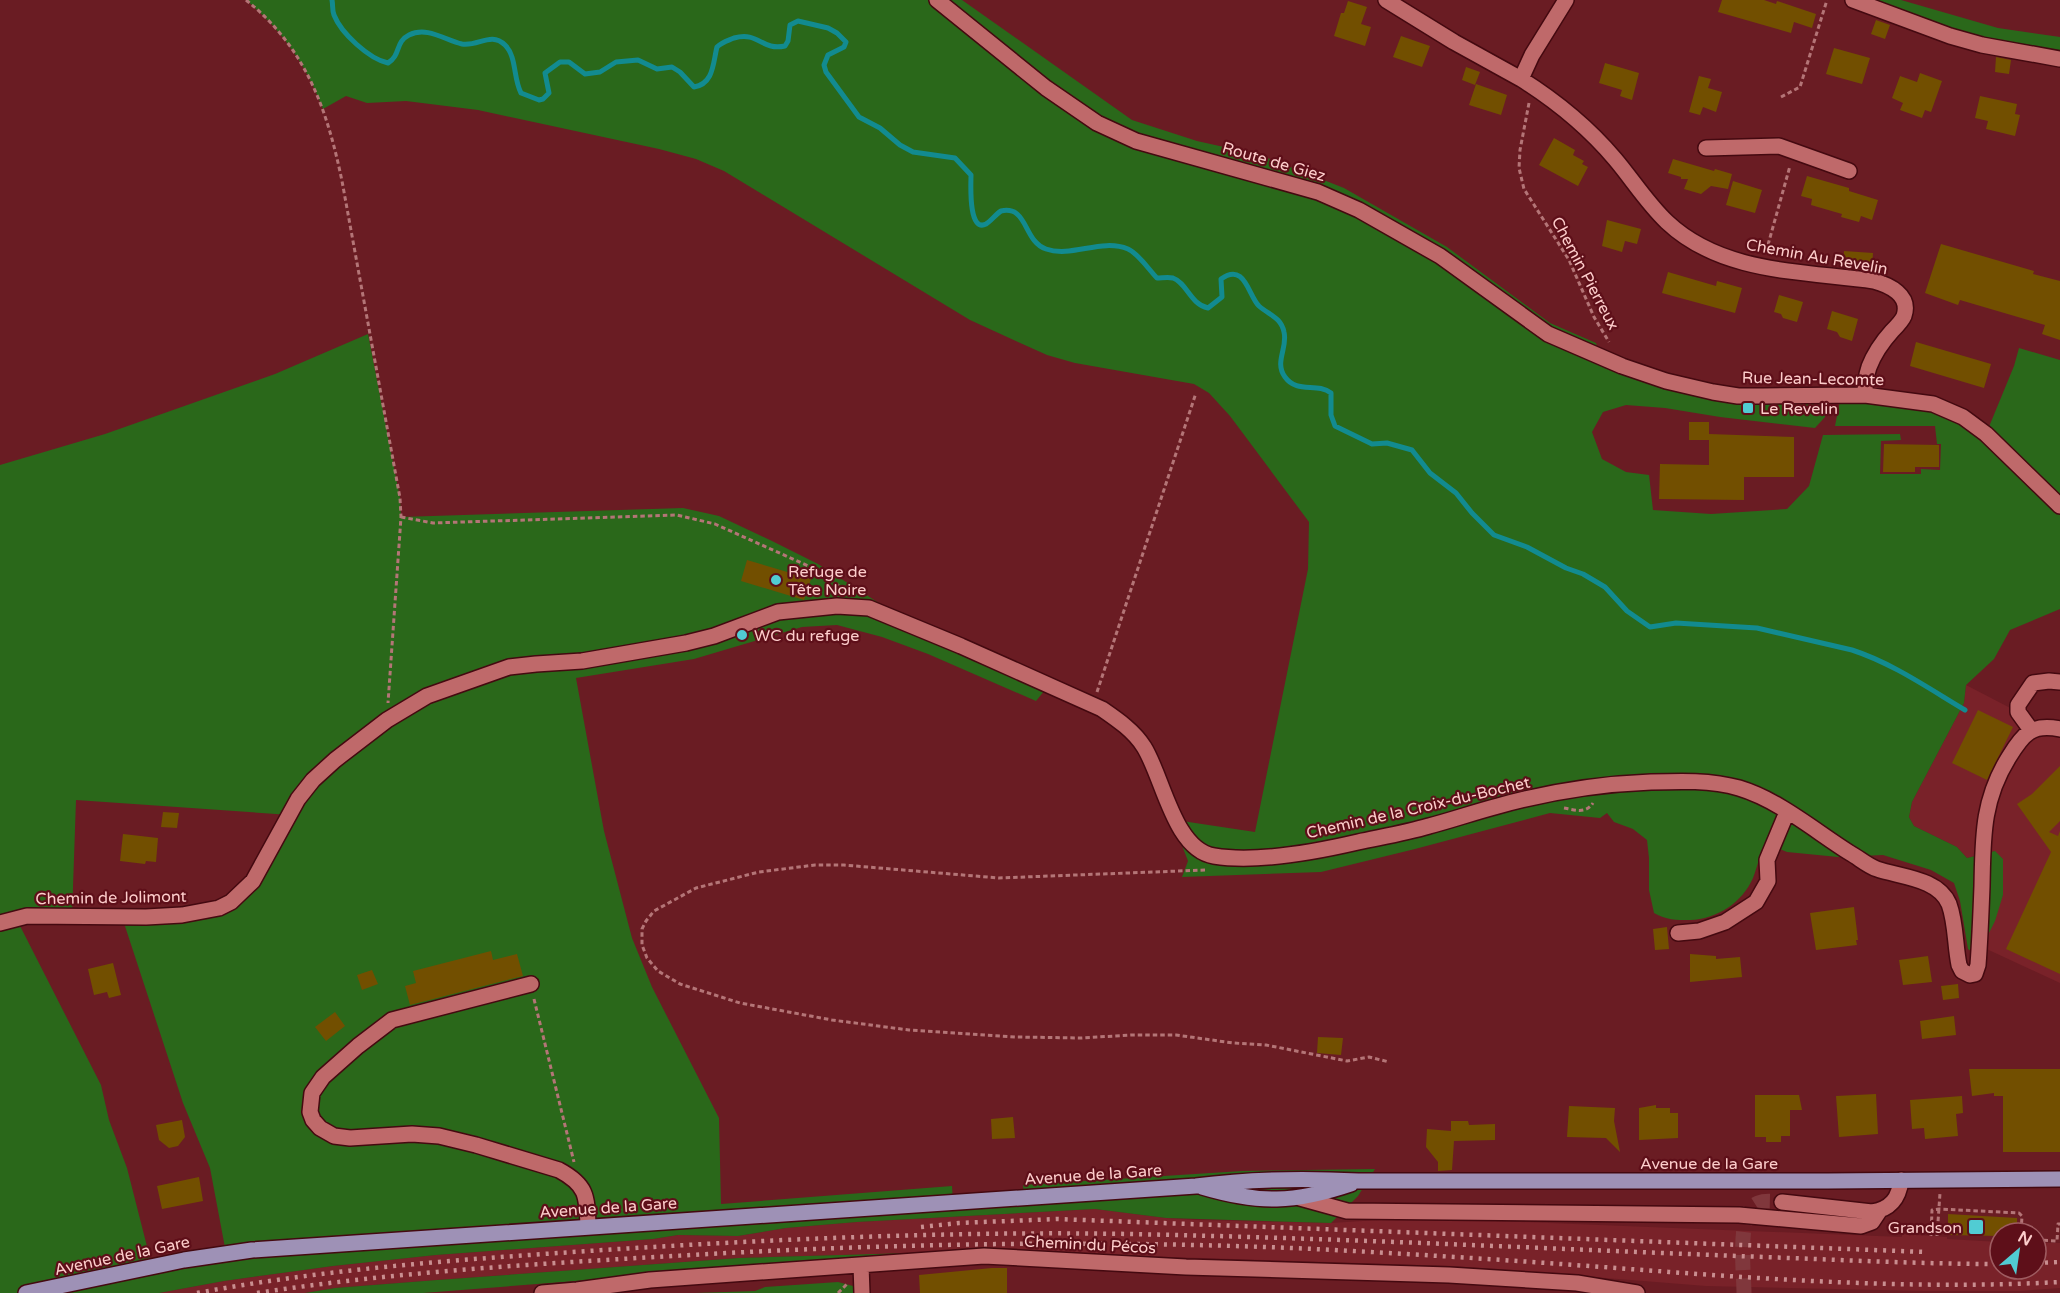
<svg xmlns="http://www.w3.org/2000/svg" width="2060" height="1293" font-family="'Varela Round',sans-serif">
	<style>
		.built { fill: #792229 }
		.green { fill: #2a681a; fill-rule: evenodd }
		.lines { fill: none; stroke-linecap: round; stroke-linejoin: round }
		.stream { stroke: #128b90; stroke-width: 5 }
		.building { fill: #724f00 }
		.minor-tunnel { stroke: #80373c; stroke-width: 15; stroke-dasharray: 15 8; stroke-linecap: butt }
		.minor-casing { stroke: #440910; stroke-width: 18 }
		.major-casing { stroke: #440910; stroke-width: 18 }
		.path { stroke: #b47577; stroke-width: 3; stroke-dasharray: 4.5 3; stroke-linecap: butt }
		.minor { stroke: #bf696a; stroke-width: 15 }
		.major { stroke: #9e91b6; stroke-width: 15 }
		.rail { stroke: #c98e90; stroke-width: 4.5; stroke-dasharray: 3 6; stroke-linecap: butt }
		.poi-dot { fill: #51ccd3; stroke: #5e0f19; stroke-width: 2 }
		.labels { text-anchor: middle; stroke-width: 4.5; stroke-linejoin: round; paint-order: stroke }
		.street-label { font-size: 16px; fill: #fdcdcb; stroke: #5e0f19 }
		.poi-label { font-size: 16px; fill: #fdcdcb; stroke: #5e0f19; text-anchor: start }
	</style>
	<rect width="100%" height="100%" fill="#6a1c23"/>
	<path class="built" d="M1966,685L2018,712L2031,730L2060,729V983L1978,945L2003,895V859L1994,851L1967,858L1957,847L1914,826L1909,817L1912,802L1964,703Z
		M1095,1209L1166,1218L1197,1220L1331,1223L1395,1219V1217L1902,1237V1234L1947,1237V1239L2000,1242V1269H2036V1243H2060V1288L2020,1291H1923L1706,1286L1453,1266L984,1251L739,1258L437,1280L335,1288L305,1293H159L224,1281L333,1266L436,1255L653,1239L678,1235L738,1236L786,1228L857,1222Z"/>
	<path class="green" d="M246,0H962L1132,120L1197,141L1260,155L1344,188L1447,247L1550,323L1596,343L1604,368L1714,394L1828,396L1825,417L1815,428L1720,417L1665,408L1626,405L1603,412L1592,432L1602,459L1626,472L1649,475L1653,510L1711,514L1787,509L1809,486L1823,435L1900,434L1901,440L1881,441L1880,474H1921V469L1940,470L1941,444H1937L1935,426H1835L1841,395C1875,394 1915,395 1947,409C1961,415 1974,425 1986,434L2014,366L2019,348L2060,360V609L2010,630L1994,659L1966,685L1964,703L1912,802L1909,817L1914,826L1957,847L1967,858L1995,851L2003,859V895L1995,921L1987,937L1972,952L1968,949L1960,901L1954,883L1931,870L1883,855L1838,857L1787,852L1775,847H1764C1759,857 1757,868 1753,878C1742,903 1717,919 1690,920C1676,920 1666,920 1654,913L1649,890V858L1647,840L1633,829L1614,822L1607,813L1600,818L1550,813L1415,849L1321,872L1182,877L1188,861C1171,818 1152,752 1116,723C1097,707 1068,700 1045,690L1036,701L928,654L882,637L837,625L802,627L694,659L576,678L604,831L632,938L652,987L719,1118L721,1204L952,1186L953,1202L1024,1197L1023,1185L1242,1171L1375,1169L1358,1196L1331,1223L1166,1218L1095,1209L857,1222L786,1228L738,1236L678,1235L653,1239L436,1255L333,1266L224,1281L159,1293H0V465L105,434L275,374L368,334L400,498L401,517L683,508L719,516L770,540L818,564L882,605L1083,693L1121,716L1136,728L1147,743L1182,821L1255,832L1308,569L1309,522L1230,416L1209,393L1194,384L1075,363L1047,355L1018,342L970,320L724,171L696,159L659,149L478,110L406,101L367,103L346,96L323,109C307,66 282,30 246,0ZM76,800L290,815C275,845 259,883 230,902C203,920 153,917 122,917L183,1103L210,1168L226,1253L152,1266L127,1168L109,1120L101,1085L16,918L27,916H72Z
		M1853,0H1901L1998,28L2060,37V59L1982,45Z
		M946,1252L423,1293H305L335,1288L437,1280L739,1258Z
		M838,1282L853,1286L854,1293H695L755,1291L765,1287Z"/>
	<g class="lines">
		<path class="stream" d="M332,0C333,5 332,10 334,15C341,33 369,59 388,63C401,55 395,42 409,35C427,26 445,40 462,44C478,47 491,31 505,45C517,57 513,78 521,93L539,100L543,99L549,93L545,73L560,62H569L585,74L600,72L616,62L638,60L657,69L672,67L680,72L694,87C714,84 713,62 717,47C722,42 727,41 734,38C759,31 761,51 785,46L788,41L790,25L798,21L828,28L837,33L846,42L844,47L828,55L824,65L826,72L859,117L880,128L900,145L913,152L955,158L971,175C971,183 968,233 986,224C991,221 996,214 1001,211C1028,205 1023,241 1046,249C1072,258 1101,238 1128,249C1139,254 1149,270 1157,278C1162,278 1168,277 1173,278C1187,283 1190,304 1208,308L1222,297L1221,279C1245,262 1248,295 1259,306C1269,315 1281,317 1284,332C1288,348 1274,362 1285,377C1297,394 1317,382 1331,393V415L1335,426L1372,444L1387,443L1412,450L1430,473L1456,493L1472,513L1494,535L1527,547L1566,568L1583,574L1605,587L1627,611L1650,627L1676,623L1757,628L1852,650C1892,663 1928,688 1965,710"/>
	</g>
	<path class="building" d="M1722,0H1764L1776,4L1777,1L1816,14L1812,28L1794,22L1791,33L1718,12Z
		M1348,1L1367,7L1361,24L1371,27L1365,46L1334,36L1341,13H1344Z
		M1876,20L1890,25L1885,39L1871,34Z
		M1401,36L1430,46L1422,67L1393,57Z
		M1834,48L1870,58L1862,84L1826,74Z
		M1996,57L2011,60L2009,74L1995,72Z
		M1605,63L1639,73L1632,100L1620,96L1622,90L1599,83Z
		M1466,67L1480,72L1475,85L1462,80Z
		M1920,73L1942,81L1931,112L1925,110L1922,118L1900,110L1903,103L1892,98L1900,76L1917,82Z
		M1699,76L1711,79L1708,88L1722,92L1716,112L1703,107L1700,115L1689,112Z
		M1476,84L1507,95L1501,115L1469,105Z
		M1980,96L2017,104L2015,114L2020,115L2015,136L1986,129L1988,121L1975,118Z
		M1554,138L1575,150L1573,155L1584,161L1582,164L1588,167L1578,186L1539,165Z
		M1673,159L1714,171L1715,169L1732,174L1728,189L1711,186L1701,194L1684,189L1688,179H1681V177L1668,173Z
		M1807,176L1849,188V191L1878,200L1872,220L1861,216L1859,222L1841,217L1842,214L1811,205L1812,199L1801,196Z
		M1733,181L1762,190L1755,213L1726,205Z
		M1607,220L1641,229L1637,244L1625,241L1622,252L1602,246Z
		M1941,244L2034,271L2033,274L2060,281V340L2042,334L2045,325L1960,300L1958,305L1925,293Z
		M1844,251L1873,253L1872,268L1843,266Z
		M1668,272L1716,286L1717,281L1742,288L1735,313L1662,293Z
		M1779,295L1803,302L1797,322L1783,318L1781,314L1774,312Z
		M1832,311L1858,319L1852,341L1840,337L1837,332L1827,329Z
		M1916,342L1991,364L1984,388L1910,366Z
		M1689,422H1709V440H1689Z
		M1709,434L1794,437V477H1744V500L1659,499L1660,464L1709,465Z
		M1884,444L1939,445V467H1915V472H1883Z
		M747,560L811,579L804,600L741,581Z
		M1978,710L2013,727L1987,780L1952,763Z
		M2060,766V821L2049,832L2058,836L2060,831V974L2006,949L2051,852L2017,804L2032,794Z
		M163,812L179,813L177,828L161,827Z
		M123,834L158,838L156,862L146,861L145,864L120,861Z
		M1854,907L1858,940H1856L1857,945L1816,950L1810,913Z
		M1667,927L1669,949L1655,950L1653,929Z
		M491,951L493,960L517,954L523,976L410,1005L405,986L416,983L413,971Z
		M1690,954L1716,956V959L1740,957L1742,977L1690,982Z
		M1928,956L1932,982L1903,985L1899,960Z
		M113,963L121,995L109,998L107,992L94,995L88,969Z
		M372,970L378,984L362,990L357,975Z
		M1958,984L1959,998L1943,1000L1941,986Z
		M335,1012L345,1026L326,1041L315,1027Z
		M1954,1016L1956,1035L1922,1039L1920,1021Z
		M1318,1037L1343,1038L1341,1055L1317,1053Z
		M1969,1069H2060V1152H2003V1096H1994V1093L1972,1096Z
		M1876,1094L1878,1134L1839,1137L1836,1096Z
		M1755,1095H1799L1802,1110H1790V1136H1781V1142H1766V1137H1755Z
		M1962,1096L1963,1113L1956,1114L1958,1136L1925,1139L1924,1128L1912,1129L1910,1100Z
		M1656,1105V1108H1670V1113H1678V1138L1639,1140V1108Z
		M1569,1106L1615,1108L1614,1121L1620,1152L1606,1138L1567,1137Z
		M1013,1117L1015,1138L992,1139L991,1119Z
		M182,1120L185,1137L178,1146L169,1148L159,1140L156,1125Z
		M1451,1121H1468L1469,1125L1495,1124V1140L1454,1141L1452,1170L1438,1171V1162L1426,1147L1427,1129L1451,1131Z
		M199,1177L203,1201L162,1209L157,1186Z
		M1948,1214L2017,1218V1233H2000V1236L1948,1235Z
		M992,1268H1007V1293H920L919,1275Z"/>
	<g class="lines">
		<path class="minor-tunnel" d="M1744,1293C1744,1272 1736,1211 1758,1203C1766,1200 1775,1202 1782,1202"/>
		<defs>
			<path id="minor" d="M937,0L1046,88L1097,123L1136,141L1318,192L1359,210L1440,256L1548,334L1622,366L1666,381L1713,392L1738,396H1763L1865,395L1933,404L1963,417L1986,434L2060,506
				M1386,0L1454,42L1521,79
				M1566,0L1532,55L1521,79C1556,101 1588,127 1615,159C1632,179 1647,203 1667,222C1722,274 1804,271 1874,281C1889,285 1911,295 1904,316C1902,321 1896,327 1892,331C1883,341 1874,354 1869,367C1866,376 1865,385 1865,395
				M1853,0L1950,36L1982,45L2060,59
				M1706,148L1779,146L1849,171
				M2031,730L2018,712V705L2033,683L2049,681L2060,682
				M0,923L27,916L146,917L182,915L219,908L231,902L253,881L298,799L313,780L335,760L387,720L427,696L509,667L536,664L582,661L686,643L714,636L778,612L837,606L869,608L961,646L1102,709C1118,720 1134,731 1144,747C1163,777 1174,850 1214,856C1257,863 1315,852 1358,842C1381,837 1405,833 1429,826C1452,820 1475,812 1498,806C1548,792 1600,784 1651,782C1680,781 1711,780 1739,788C1779,800 1815,831 1850,853C1859,858 1868,866 1877,869C1900,877 1938,878 1949,904C1956,923 1955,946 1959,965L1962,971L1970,975L1975,974L1978,965C1980,939 1981,913 1982,886C1983,838 1982,800 2009,757C2023,734 2032,723 2060,729
				M1678,933L1699,931L1725,922L1756,902L1768,881L1767,860L1787,812
				M531,984L392,1020L358,1046L323,1077L312,1093L310,1112L313,1120L320,1128L334,1136L350,1138L412,1134L439,1136L476,1145L559,1170C587,1185 587,1196 588,1226
				M1300,1198L1347,1211L1739,1215L1861,1226L1872,1222L1880,1210
				M1782,1202L1872,1212C1891,1209 1899,1198 1901,1180
				M861,1265L862,1293
				M542,1293L577,1290L650,1280L984,1256L1186,1267L1449,1275L1577,1283L1637,1293"/>
			<path id="major" d="M1202,1187C1259,1204 1295,1203 1351,1184
				M26,1293L184,1260L252,1250L1196,1186C1250,1179 1303,1178 1358,1181H1828L2060,1179"/>
		</defs>
		<use href="#minor" class="minor-casing"/>
		<use href="#major" class="major-casing"/>
		<path class="path" d="M246,0C306,48 327,109 342,181L400,498L401,517L388,703
			M1781,97L1800,87L1827,0
			M1529,103L1520,150L1519,168L1524,189L1569,260L1594,317L1609,342
			M1766,252L1790,166
			M401,517L433,523L677,515L715,524L815,569L846,591
			M1097,692L1196,393
			M1564,808C1575,810 1586,814 1593,803
			M1205,870L999,878L844,865H815L759,872L696,888L654,911L646,921L642,929V945L647,958L658,971L680,984L740,1003L832,1020L909,1030L1016,1037L1081,1038L1132,1035H1176L1233,1043L1266,1045L1347,1061L1369,1057L1389,1062
			M534,999L574,1162
			M1931,1236L1932,1210L1939,1209L2019,1213L2022,1216L2021,1233
			M1937,1236L1940,1193
			M2036,1240L2057,1241L2058,1224H2060
			M838,1293L847,1284"/>
		<use href="#minor" class="minor"/>
		<use href="#major" class="major"/>
		<path class="rail" d="M921,1227L959,1223L1057,1219L1926,1252
			M2036,1263L2060,1262
			M197,1293C331,1268 468,1259 603,1250C778,1239 954,1231 1129,1234C1341,1238 1553,1249 1764,1257C1843,1260 1921,1264 2000,1264
			M257,1293C394,1272 534,1264 673,1256C894,1243 1114,1239 1335,1250C1429,1255 1522,1261 1616,1268C1764,1279 1911,1290 2060,1282"/>
	</g>
	<g class="poi-dot">
		<rect x="1742" y="402" width="12" height="12" rx="3"/>
		<circle cx="776" cy="580" r="6"/>
		<circle cx="742" cy="635" r="6"/>
		<rect x="1968" y="1219" width="16" height="16" rx="3"/>
	</g>
	<g class="labels">
		<g class="street-label">
			<text transform="translate(1274 161) rotate(16)" y="6">Route de Giez</text>
			<text transform="translate(1817 256) rotate(10)" y="6">Chemin Au Revelin</text>
			<text transform="translate(1586 273) rotate(62)" y="6">Chemin Pierreux</text>
			<text transform="translate(1813 378) rotate(1)" y="6">Rue Jean-Lecomte</text>
			<text transform="translate(1418 807) rotate(-13)" y="6">Chemin de la Croix-du-Bochet</text>
			<text transform="translate(111 897) rotate(-1)" y="6">Chemin de Jolimont</text>
			<text x="1709" y="1169">Avenue de la Gare</text>
			<text transform="translate(1093 1174) rotate(-4)" y="6">Avenue de la Gare</text>
			<text transform="translate(608 1207) rotate(-4)" y="6">Avenue de la Gare</text>
			<text transform="translate(1090 1244) rotate(3)" y="6">Chemin du Pécos</text>
			<text transform="translate(122 1255) rotate(-12)" y="6">Avenue de la Gare</text>
		</g>
		<g class="poi-label">
			<text x="1760" y="414">Le Revelin</text>
			<text x="788" y="577">Refuge de<tspan x="788" dy="18">Tête Noire</tspan></text>
			<text x="754" y="641">WC du refuge</text>
			<text x="1962" y="1233" text-anchor="end">Grandson</text>
		</g>
	</g>
	<g transform="translate(2018 1251) rotate(29)"><circle r="28" fill="#5e0f19" stroke="#9e5b60" stroke-width="1.5"/>
	<path d="M0-4.5L10 22L0 15L-10 22Z" fill="#51ccd3"/>
	<text y="-9" font-size="16" font-weight="bold" text-anchor="middle" fill="#fdcdcb">N</text>
	</g>
</svg>
